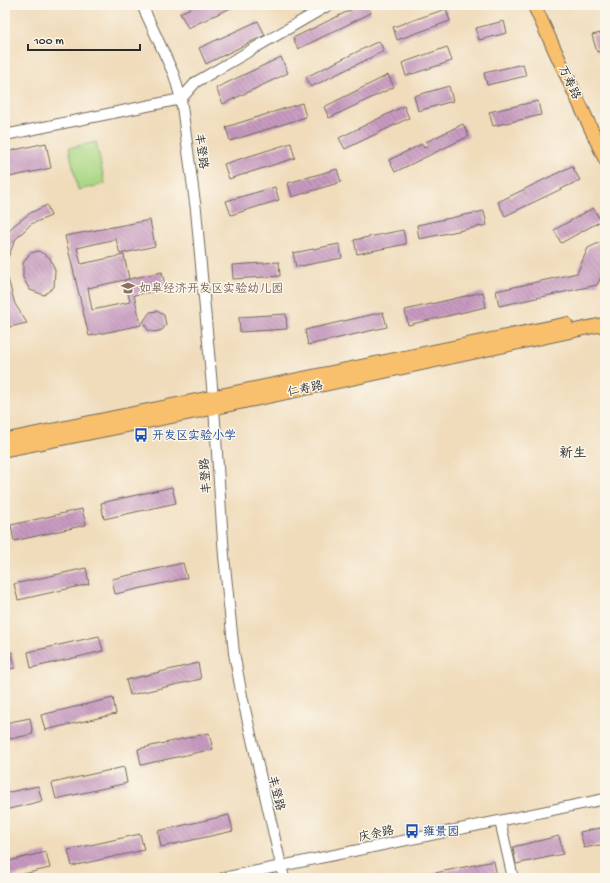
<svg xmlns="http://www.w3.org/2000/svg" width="610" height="883" font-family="'Gochi Hand','LXGW WenKai TC',sans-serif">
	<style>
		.garden { fill: #aad885; stroke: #6a8258 }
		.building { fill: url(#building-back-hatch) }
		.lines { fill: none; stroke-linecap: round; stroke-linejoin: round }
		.minor-casing { stroke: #70695d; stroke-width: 12 }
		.major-casing { stroke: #70695d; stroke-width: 15 }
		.minor { stroke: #fff; stroke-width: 10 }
		.major { stroke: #f8bf6c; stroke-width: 13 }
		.labels { text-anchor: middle; stroke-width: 3; stroke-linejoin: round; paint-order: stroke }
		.street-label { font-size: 12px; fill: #2b2b2b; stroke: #fbf7ec }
		.education-label { font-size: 12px; fill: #785e54; stroke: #fbf7ec; text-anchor: start }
		.transit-label { font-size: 12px; fill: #164399; stroke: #fbf7ec; text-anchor: start }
		.quarter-label { font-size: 14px; fill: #2b2b2b; stroke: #fbf7ec }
	</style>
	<defs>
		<pattern id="building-back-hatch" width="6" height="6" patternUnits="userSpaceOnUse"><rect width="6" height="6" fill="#c89ac0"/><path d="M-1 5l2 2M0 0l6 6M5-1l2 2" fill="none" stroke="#a37e9c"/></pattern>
	</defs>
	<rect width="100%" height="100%" fill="#fbf7ec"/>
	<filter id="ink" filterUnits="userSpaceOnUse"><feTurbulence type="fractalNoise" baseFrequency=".025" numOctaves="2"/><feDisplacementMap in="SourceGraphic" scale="8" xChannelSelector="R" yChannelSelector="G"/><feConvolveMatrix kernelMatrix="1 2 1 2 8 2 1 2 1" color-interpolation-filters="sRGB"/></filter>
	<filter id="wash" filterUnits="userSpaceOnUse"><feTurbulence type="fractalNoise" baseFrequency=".012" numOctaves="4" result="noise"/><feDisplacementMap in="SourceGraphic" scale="16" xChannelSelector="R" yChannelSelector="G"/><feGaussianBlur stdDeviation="0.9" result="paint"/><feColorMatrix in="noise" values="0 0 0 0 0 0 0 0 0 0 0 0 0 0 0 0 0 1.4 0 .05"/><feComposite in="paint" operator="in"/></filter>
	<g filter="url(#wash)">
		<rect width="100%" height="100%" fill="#f0dcbb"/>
		<path class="garden" d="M96,142L105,184L78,190L69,148Z"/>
		<g id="blocks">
			<path class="building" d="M197,5H237L188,28L180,13Z
				M361,5H367L371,13L298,49L293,38Z
				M446,9L450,21L397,40L393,27Z
				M258,21L265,35L206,64L199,48Z
				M504,21L507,33L479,40L476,28Z
				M605,32V50L597,52L592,35Z
				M379,41L384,51L311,87L306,77Z
				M447,47L452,61L406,76L402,63Z
				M281,57L288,73L223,104L216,88Z
				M523,64L526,76L487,85L484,73Z
				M388,75L394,87L329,118L324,107Z
				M449,86L453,101L418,111L414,96Z
				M538,101L541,115L493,126L489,112Z
				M302,103L306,117L230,141L226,127Z
				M404,106L409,118L345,149L339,138Z
				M463,124L469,136L395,172L389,160L422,144L424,148L427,146L426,142Z
				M46,143L51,168L5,178V152Z
				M291,143L295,158L229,179L224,164Z
				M572,166L580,180L505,216L498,202Z
				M337,169L341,182L292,197L288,183Z
				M275,187L279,200L231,215L226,201Z
				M47,205L51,216L31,224L15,240L5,265V238L13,226L30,213Z
				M593,208L601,221L561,243L554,230Z
				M484,211L487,225L419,239L417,225Z
				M150,220L155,246L120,254L116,239L77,248L81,264L124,255L129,279L88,288L92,310L130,302L125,280L162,272L166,289L134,295L141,325L89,336L65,236Z
				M403,230L406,244L357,254L354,240Z
				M605,240V269L597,285L499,306L496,291L577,273L588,248Z
				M339,244L342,258L296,267L293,253Z
				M39,251L50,258L55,270L54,287L44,295L30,290L23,278V263L30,253Z
				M279,262L280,276L233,279L232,265Z
				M5,275H7L15,304L27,323L5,328Z
				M483,292L486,307L408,325L405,310Z
				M157,311L164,315L166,325L162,330L155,332L148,330L143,322L150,312Z
				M383,312L387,327L308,345L305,330Z
				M286,314L287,329L240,332L239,317Z
				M172,487L176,503L104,519L101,503Z
				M82,509L86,525L14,541L11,525Z
				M183,563L187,578L115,594L112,579Z
				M86,568L89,584L18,600L14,584Z
				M99,636L103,651L31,668L28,652Z
				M12,652L15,668L5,670V654Z
				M198,663L201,679L130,695L126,680Z
				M113,698L116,714L45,730L41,715Z
				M30,718L33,734L5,740V723Z
				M209,733L213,749L141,765L138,749Z
				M124,767L127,783L56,799L52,783Z
				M38,786L42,801L5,810V793Z
				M229,815L233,831L161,847L158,831Z
				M605,827V844L584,848L580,832Z
				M140,834L144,850L72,866L68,850Z
				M559,836L563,854L516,864L513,847Z
				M46,852L50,868L5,878V862Z
				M494,861L496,872L467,878H425V875Z"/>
		</g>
	</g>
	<g filter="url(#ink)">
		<use href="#blocks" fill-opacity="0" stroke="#70695d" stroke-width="1"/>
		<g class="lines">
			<defs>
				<path id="minor" d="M142,5L174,75L181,99L196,210L214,408L224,556L234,653L242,696L284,878
					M5,135L181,99L196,82L329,5
					M500,821L513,878
					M223,878L605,799"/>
				<path id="major" d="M534,5L605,159
					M5,440L566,324
					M5,450L214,408L605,324"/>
			</defs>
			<use href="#minor" class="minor-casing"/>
			<use href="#major" class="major-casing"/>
			<use href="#minor" class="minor"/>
			<use href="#major" class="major"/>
		</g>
	</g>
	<defs>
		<symbol id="school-bare" viewBox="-9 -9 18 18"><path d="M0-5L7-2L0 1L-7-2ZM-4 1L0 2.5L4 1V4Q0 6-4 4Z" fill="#8d6e63" stroke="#fbf7ec" stroke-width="2.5" paint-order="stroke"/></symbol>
		<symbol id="bus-bare" viewBox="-9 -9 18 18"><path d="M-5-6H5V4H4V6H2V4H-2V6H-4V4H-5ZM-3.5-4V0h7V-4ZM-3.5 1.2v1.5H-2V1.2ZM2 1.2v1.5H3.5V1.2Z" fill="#1a4fb4" stroke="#fbf7ec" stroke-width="2.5" paint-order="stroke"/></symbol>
	</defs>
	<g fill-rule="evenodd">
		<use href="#school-bare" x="118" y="278" width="20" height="20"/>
		<use href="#bus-bare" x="131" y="425" width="20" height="20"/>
		<use href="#bus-bare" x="402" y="821" width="20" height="20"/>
	</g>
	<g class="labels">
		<g class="street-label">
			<text transform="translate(570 82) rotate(65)" y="4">万寿路</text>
			<text transform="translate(202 151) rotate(82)" y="4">丰登路</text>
			<text transform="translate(305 388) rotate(-12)" y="4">仁寿路</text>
			<text transform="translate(205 476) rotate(-94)" y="4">丰登路</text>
			<text transform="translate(277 793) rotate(76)" y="4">丰登路</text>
			<text transform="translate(376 833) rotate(-12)" y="4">庆余路</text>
		</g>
		<g class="education-label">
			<text x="139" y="292">如皋经济开发区实验幼儿园</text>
		</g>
		<g class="transit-label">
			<text x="152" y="439">开发区实验小学</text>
			<text x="423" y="835">雍景园</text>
		</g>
		<g class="quarter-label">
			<text x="573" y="457">新生</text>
		</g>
	</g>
	<rect width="610" height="883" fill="none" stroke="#fbf7ec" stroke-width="20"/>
	<path d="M28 44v6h112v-6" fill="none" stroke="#2b2b2b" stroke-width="2"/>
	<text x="34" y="44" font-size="12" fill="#2b2b2b" stroke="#fbf7ec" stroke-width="3" paint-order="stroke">100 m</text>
</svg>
